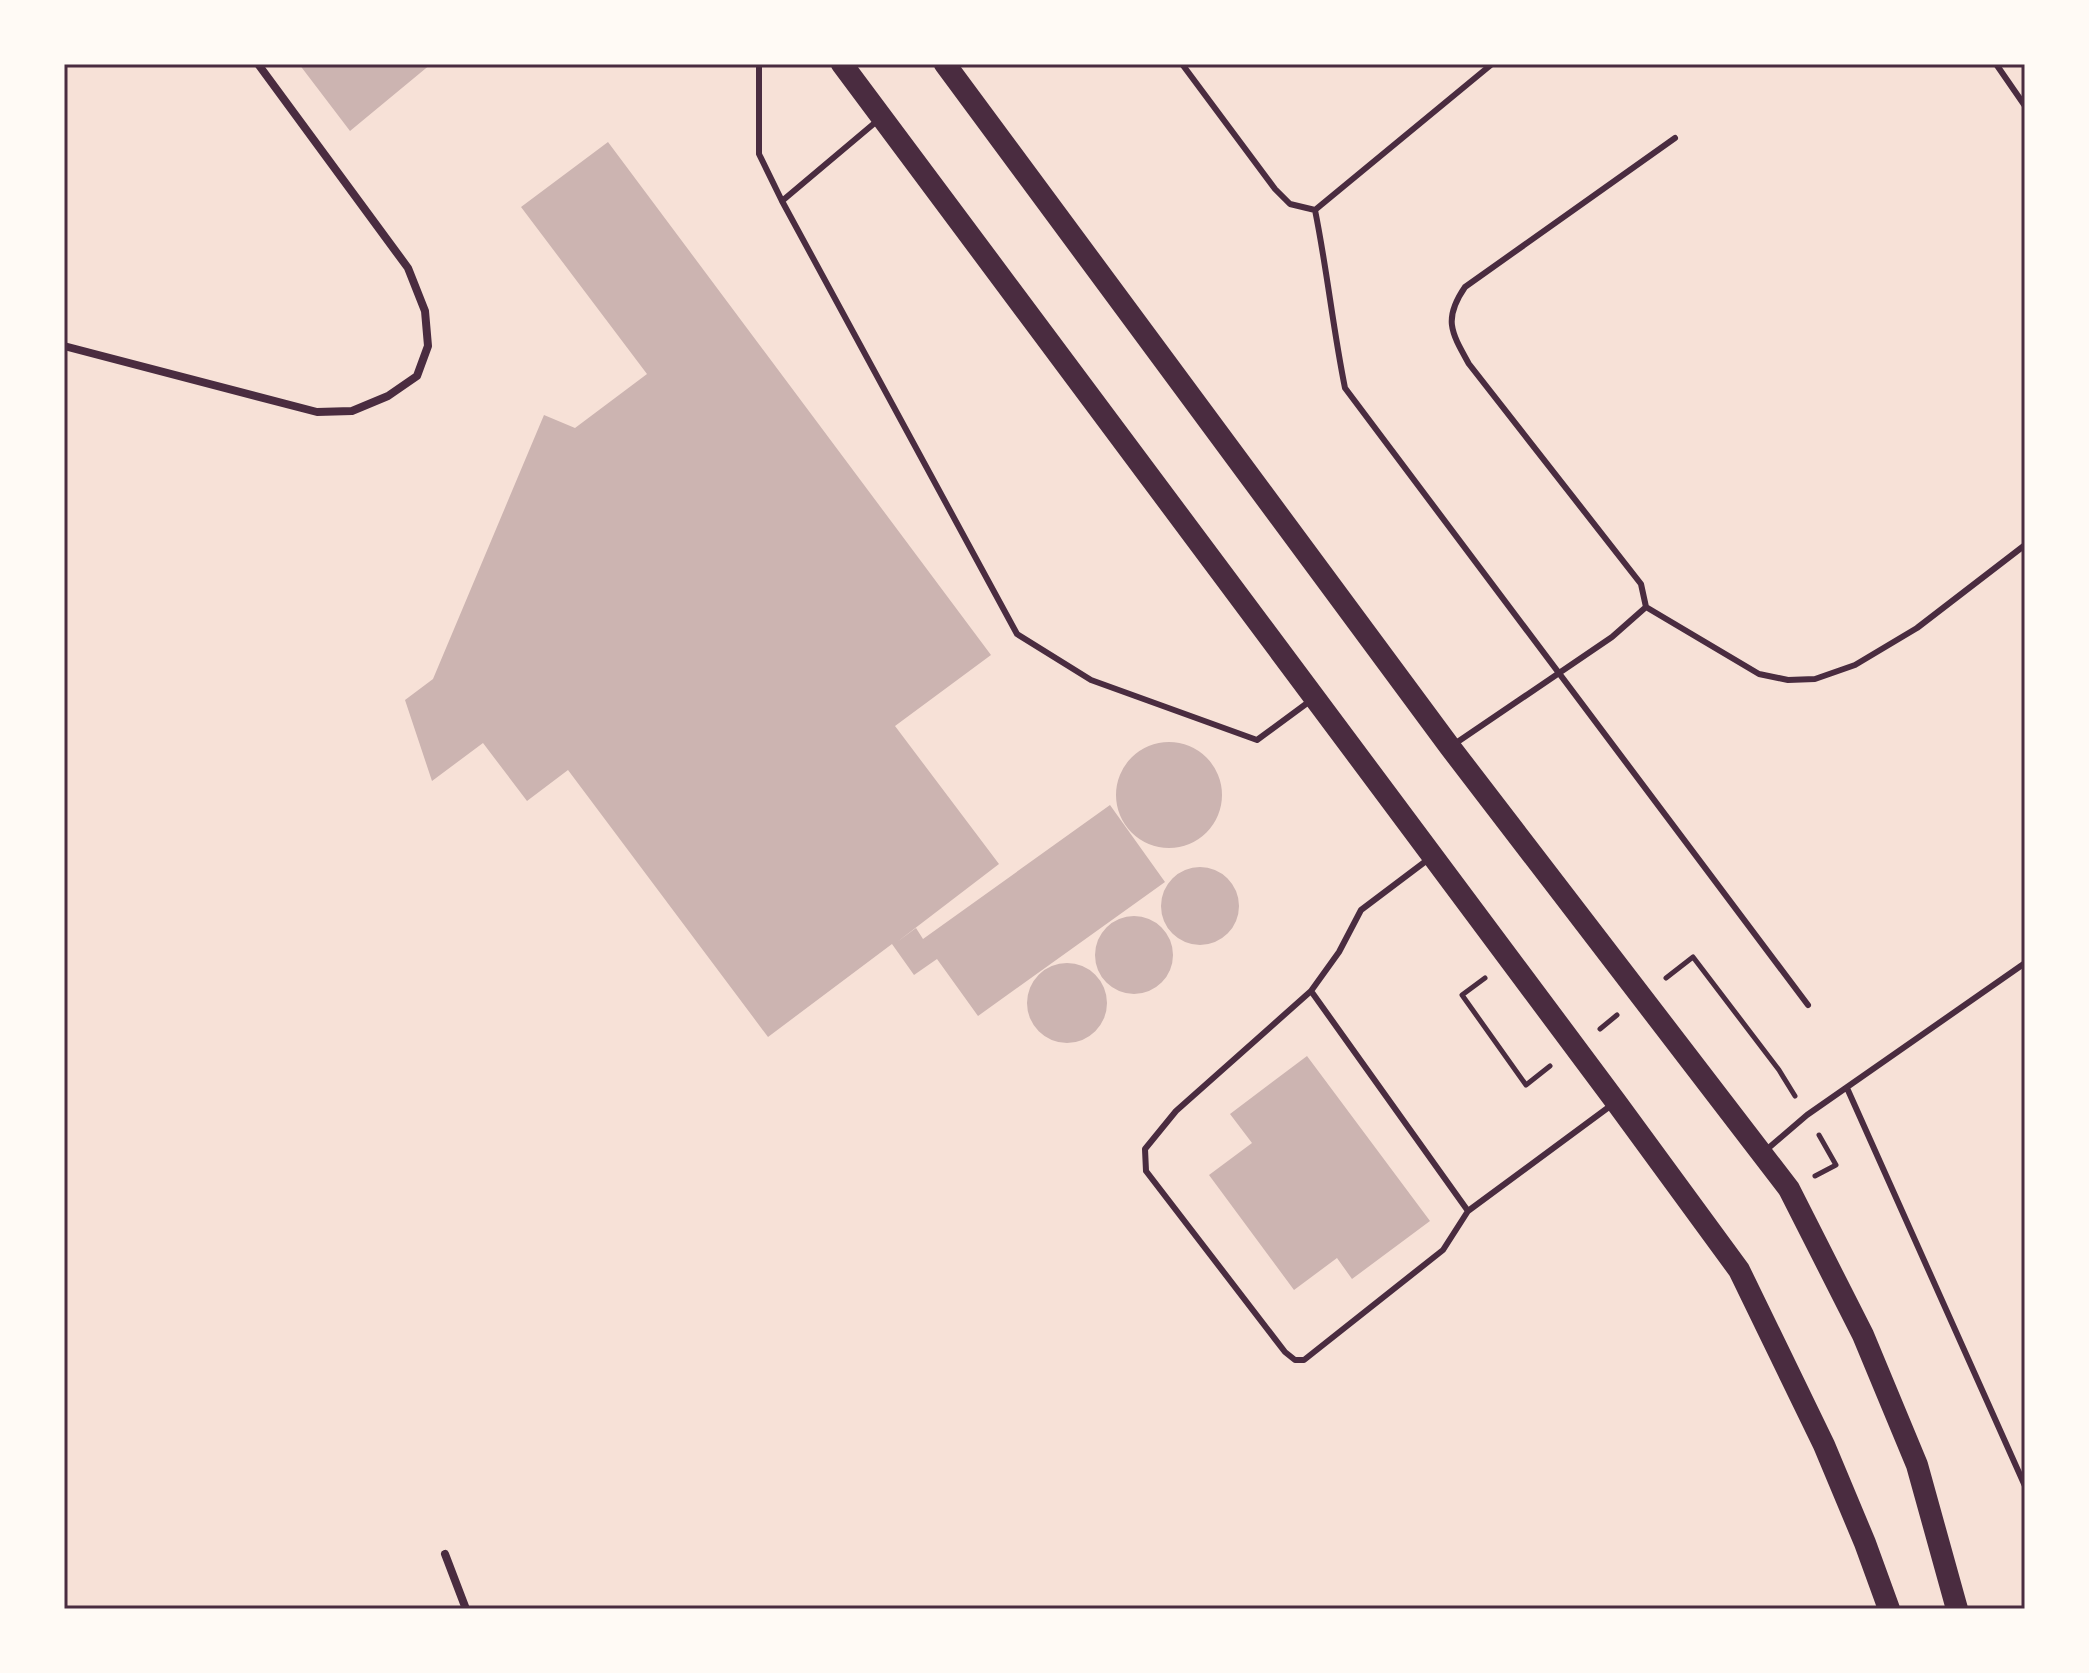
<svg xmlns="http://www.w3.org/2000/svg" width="2089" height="1673" font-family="'PT Sans Narrow',sans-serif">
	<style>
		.building { fill: #ccb4b1 }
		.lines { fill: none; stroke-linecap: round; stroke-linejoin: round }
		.path { stroke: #4a2c40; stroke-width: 5 }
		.service { stroke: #4a2c40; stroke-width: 6 }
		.minor { stroke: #4a2c40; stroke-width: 8 }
		.trunk { stroke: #4a2c40; stroke-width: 22 }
		.neatline { fill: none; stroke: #4a2c40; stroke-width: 3 }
	</style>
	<rect width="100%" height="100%" fill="#f7e1d7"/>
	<path class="building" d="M299,64H431L350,131Z
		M608,142L991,655L895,726L999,864L897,942L916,928L923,939L1110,805L1165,882L978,1016L937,959L914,975L892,944L768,1037L568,770L527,801L483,743L432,781L405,700L433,679L544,415L575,428L647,374L521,207Z
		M1116 795a53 53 0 1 1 106 0a53 53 0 1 1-106 0Z
		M1161 906a39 39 0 1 1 78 0a39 39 0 1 1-78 0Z
		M1095 955a39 39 0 1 1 78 0a39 39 0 1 1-78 0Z
		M1027 1003a40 40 0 1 1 80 0a40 40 0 1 1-80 0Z
		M1307,1056L1430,1221L1352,1279L1337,1258L1294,1290L1209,1175L1252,1143L1230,1114Z"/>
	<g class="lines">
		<path class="path" d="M1485,978L1462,995L1526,1085L1550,1066
			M1666,978L1693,957L1779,1070L1795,1096
			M1600,1029L1617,1015
			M1815,1176L1836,1165L1819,1135"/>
		<path class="service" d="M759,64V154L782,201L1017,634L1091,680L1257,740L1310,701
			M1182,64L1275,189L1290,204L1315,210C1327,269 1333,329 1345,388L1808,1005
			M1996,64L2025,106
			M782,201L877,121
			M1315,210L1492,64
			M1646,607L1759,674L1788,680L1815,679L1855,665L1917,628L2025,545
			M1453,745L1612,637L1646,607L1641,584L1469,364C1451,332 1443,319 1465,287L1675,138
			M1311,991L1468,1211L1443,1250L1304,1360H1295L1285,1352L1146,1171L1145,1149L1176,1111L1311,991L1339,952L1361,910L1430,858
			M1847,1088L2025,1486
			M1765,1151L1807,1115L2025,963
			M1468,1211L1613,1104"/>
		<path class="minor" d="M64,346L317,412L352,411L388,396L417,376L428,346L425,311L408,268L258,64
			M445,1554L466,1609"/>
		<path class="trunk" d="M842,64L1616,1102L1739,1270L1824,1445L1865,1543L1889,1609
			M945,64L1450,747L1789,1189L1863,1335L1917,1465L1957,1609"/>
	</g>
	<rect width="2089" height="1673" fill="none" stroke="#fffaf5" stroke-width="132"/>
	<rect x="66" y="66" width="1957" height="1541" class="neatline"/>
</svg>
